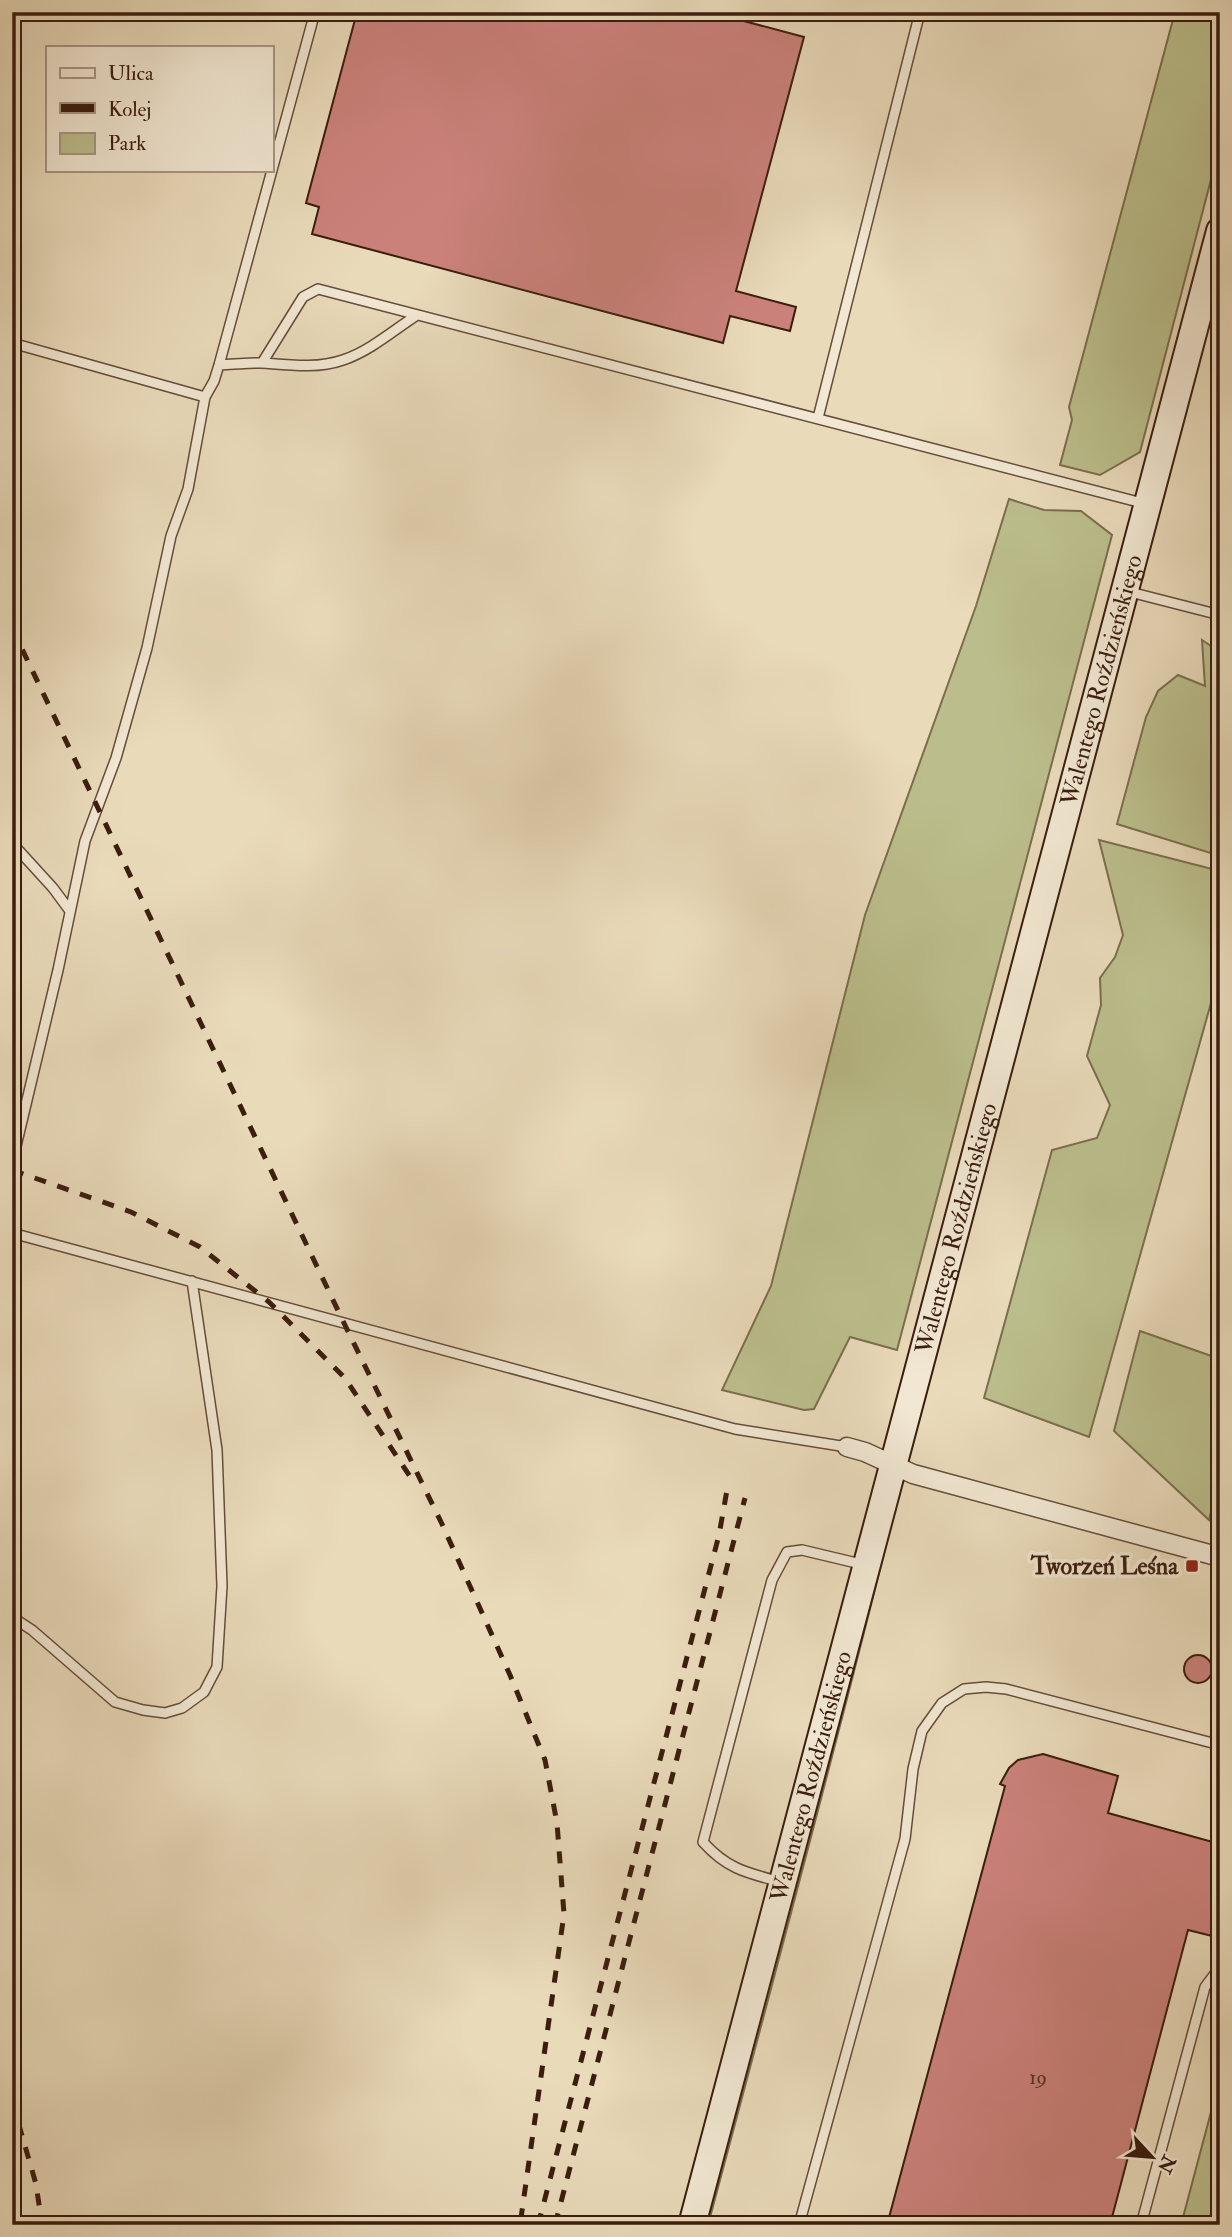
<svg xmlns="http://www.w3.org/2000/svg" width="1232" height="2237" font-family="'IM FELL Double Pica',serif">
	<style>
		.green { fill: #bbbe8c; stroke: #7b6e4d; stroke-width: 2 }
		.building { fill: #ca817a; stroke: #3b1d0e; stroke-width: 2 }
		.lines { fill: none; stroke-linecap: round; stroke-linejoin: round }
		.lane-casing { stroke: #664c39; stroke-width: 12 }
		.street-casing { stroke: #664c39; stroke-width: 21 }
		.secondary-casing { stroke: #3b1d0e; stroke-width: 30 }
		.lane { stroke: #f1e7d2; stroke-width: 9 }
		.street { stroke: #f1e7d2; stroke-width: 18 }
		.secondary { stroke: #f1e7d2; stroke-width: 26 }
		.rail { stroke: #3b1d0e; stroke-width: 5; stroke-dasharray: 12 12; stroke-linecap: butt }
		.poi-dot { fill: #8f2418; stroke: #f1e7d2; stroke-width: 2.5 }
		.labels { text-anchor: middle; stroke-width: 7; stroke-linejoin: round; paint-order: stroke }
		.number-label { font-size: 21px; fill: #5f3629 }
		.street-label { font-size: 24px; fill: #3b1d0e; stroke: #f1e7d2 }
		.poi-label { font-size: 24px; font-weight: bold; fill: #3b1d0e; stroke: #f1e7d2; text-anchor: end }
	</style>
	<rect width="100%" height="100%" fill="#e9daba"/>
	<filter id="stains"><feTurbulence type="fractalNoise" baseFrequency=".00286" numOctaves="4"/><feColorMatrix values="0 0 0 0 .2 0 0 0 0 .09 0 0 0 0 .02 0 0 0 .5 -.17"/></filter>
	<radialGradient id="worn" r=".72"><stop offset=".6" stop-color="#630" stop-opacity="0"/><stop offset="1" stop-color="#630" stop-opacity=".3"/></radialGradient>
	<path class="green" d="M1175,12H1220V145L1140,452L1100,475L1060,465L1072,420L1069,407Z
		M1009,499L1044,510L1081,511L1112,535L897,1350L850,1337L814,1409L804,1410L722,1390L771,1286L865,915L976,606Z
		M1202,640L1220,652V856L1117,824L1146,717L1158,691L1178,675L1205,686Z
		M1099,840L1220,871V971L1089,1437L984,1398L1052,1150L1097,1138L1110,1105L1087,1056L1101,1005L1100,978L1115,957L1123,935Z
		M1140,1331L1220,1359V1394L1214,1414C1229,1444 1217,1488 1209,1520L1114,1431Z
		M885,1536L888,1537C831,1767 769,1996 708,2225H703Z
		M1220,2078V2225H1180H1181Z"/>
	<path class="building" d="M357,12H710L804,37L736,291L796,307L790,331L730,316L723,343L312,234L319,207L306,203Z
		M1184 1669a14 14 0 1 1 28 0a14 14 0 1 1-28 0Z
		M1043,1754L1118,1776L1108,1813L1220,1844V1938L1188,1930L1110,2225H887L1005,1786L1000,1784L1009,1768L1018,1760Z"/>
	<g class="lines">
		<defs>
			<path id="lane" d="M12,343L205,397
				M262,363L303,297L318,289L1146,504
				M219,365C233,364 248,363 262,363C289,365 317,369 343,360C370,351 394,330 417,315
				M818,418L920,12
				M1126,591L1220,615
				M12,843L53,888L70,911
				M12,1163L58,970L85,841L116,758L147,648L171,536L188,489L205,397L214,381L219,365L315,12
				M12,1233L735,1429L847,1447
				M12,1617L32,1630L115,1702L143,1710L165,1713L182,1708L204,1692L217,1667L222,1586L217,1450L192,1281
				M781,1882C747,1873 727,1869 703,1842L772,1580L787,1552L802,1550L865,1565
				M799,2225L905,1839L913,1769L922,1731L942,1703L964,1689L986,1687L1006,1689L1220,1745
				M1141,2225L1205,1987L1220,1967"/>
			<path id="street" d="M847,1447L865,1452L913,1474L1220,1557"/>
			<g id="secondary">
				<path id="s1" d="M692,2225L1220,231"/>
			</g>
		</defs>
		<use href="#lane" class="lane-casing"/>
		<use href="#street" class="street-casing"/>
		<use href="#secondary" class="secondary-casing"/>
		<use href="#lane" class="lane"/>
		<use href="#street" class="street"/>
		<use href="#secondary" class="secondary"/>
		<path class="rail" d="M12,628L343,1321L442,1524L510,1675L545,1760L557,1823L564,1914L520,2225
			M12,1170L131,1212L200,1247L269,1302L345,1378L411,1478
			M12,2101L36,2184L42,2225
			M538,2225L719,1535L727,1490
			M555,2225L745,1498"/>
	</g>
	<rect class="poi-dot" x="1185" y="1559" width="14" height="14" rx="3.5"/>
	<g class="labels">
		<g class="number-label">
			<text x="1038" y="2084">19</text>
		</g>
		<g class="street-label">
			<text dy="8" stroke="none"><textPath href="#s1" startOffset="1598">Walentego Roździeńskiego</textPath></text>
			<text dy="8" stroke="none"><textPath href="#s1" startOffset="1031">Walentego Roździeńskiego</textPath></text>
			<text dy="8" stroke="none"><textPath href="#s1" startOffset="464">Walentego Roździeńskiego</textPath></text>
		</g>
		<g class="poi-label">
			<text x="1178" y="1574">Tworzeń Leśna</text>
		</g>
	</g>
	<rect width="1232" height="2237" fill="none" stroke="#e9daba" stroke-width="42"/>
	<rect x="14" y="14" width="1204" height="2209" fill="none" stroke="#3b1d0e" stroke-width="3.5"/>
	<rect x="21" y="21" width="1190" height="2195" fill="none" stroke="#3b1d0e" stroke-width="2"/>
	<rect x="46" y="46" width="228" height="126" fill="#f1e7d2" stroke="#a89684" stroke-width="2"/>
	<rect x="60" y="68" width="35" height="10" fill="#f1e7d2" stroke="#a89684" stroke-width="2"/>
	<text x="108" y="80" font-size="21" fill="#3b1d0e">Ulica</text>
	<rect x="60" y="103" width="35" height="10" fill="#3b1d0e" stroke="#a89684" stroke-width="2"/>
	<text x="108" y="116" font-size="21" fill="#3b1d0e">Kolej</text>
	<rect x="60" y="133" width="35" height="21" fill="#bbbe8c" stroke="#a89684" stroke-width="2"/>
	<text x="108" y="150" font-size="21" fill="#3b1d0e">Park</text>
	<g transform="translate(1152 2157) rotate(116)" stroke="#f1e7d2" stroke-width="5" paint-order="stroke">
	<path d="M0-5L12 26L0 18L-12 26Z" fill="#3b1d0e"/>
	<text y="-10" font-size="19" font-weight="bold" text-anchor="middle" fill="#3b1d0e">N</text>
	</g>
	<rect width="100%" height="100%" filter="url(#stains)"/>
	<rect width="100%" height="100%" fill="url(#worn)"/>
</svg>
